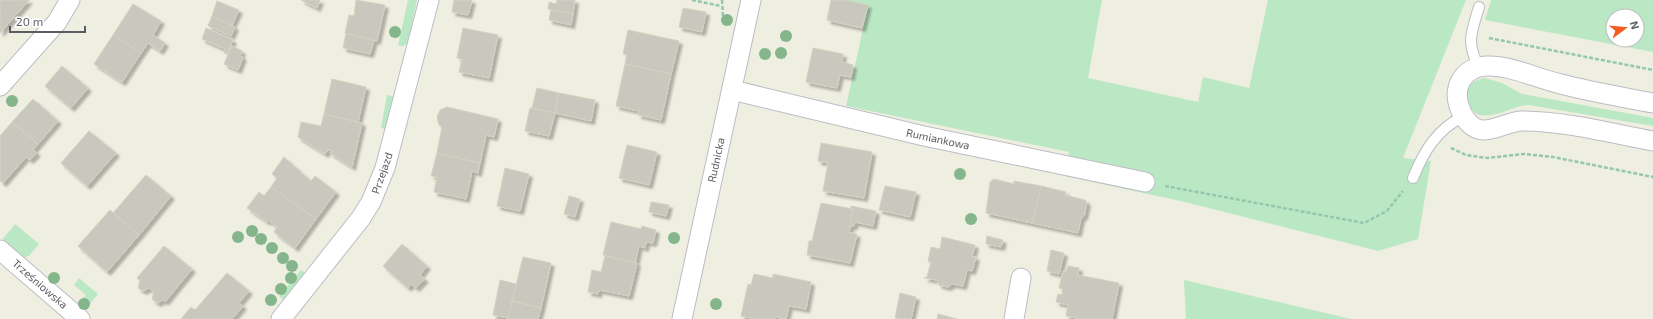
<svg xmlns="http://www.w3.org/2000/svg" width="1653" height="319" font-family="'Exo 2',sans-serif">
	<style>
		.green { fill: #bbe8c4; fill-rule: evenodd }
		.building { fill: #c9c8be; stroke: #d3d1bf; filter: url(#shadow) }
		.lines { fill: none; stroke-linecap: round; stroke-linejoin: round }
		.service-casing { stroke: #bcbdc4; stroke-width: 12 }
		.minor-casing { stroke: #bcbdc4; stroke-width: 21 }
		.path { stroke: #94c8ae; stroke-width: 2.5; stroke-dasharray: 4 2; stroke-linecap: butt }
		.service { stroke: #fff; stroke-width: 10 }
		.minor { stroke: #fff; stroke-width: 19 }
		.tree { fill: #84b58b }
		.labels { text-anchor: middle; stroke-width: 4; stroke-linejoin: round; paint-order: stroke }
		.street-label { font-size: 11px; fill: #5a5c63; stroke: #fff }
	</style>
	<defs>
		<filter id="shadow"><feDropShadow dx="3.5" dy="3.5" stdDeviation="1" flood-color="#0004"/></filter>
	</defs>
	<rect width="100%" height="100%" fill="#eeeee1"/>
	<path class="green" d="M408,0H417L408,43L403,46H398Z
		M845,0H1102L1088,78L1198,102L1203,77L1249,88L1268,0H1466L1403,158L1431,161L1418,239L1378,251L1185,202L1065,176L1069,152L846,106L868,6Z
		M1491,0H1653V52L1485,20ZM1613,16H1637V40H1613Z
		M1485,78L1502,83L1522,94L1653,118V126L1529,105C1513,105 1498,118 1480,115C1470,113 1463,96 1469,87C1472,81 1479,79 1485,78Z
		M387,95L396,97L388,129L381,128Z
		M15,224L39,244L29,256L23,258L2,240Z
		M301,270L306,274L285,301L279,296Z
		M79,278L98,294L84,311L77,305L86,295L74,285Z
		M1184,280L1351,319H1186Z"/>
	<path class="building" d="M0,0H29L0,33Z
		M301,0H320L317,8Z
		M356,0L385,5L377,41L345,33L349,15L354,16Z
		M454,0H472L468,15L452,12Z
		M557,0H575L573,14L548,9L549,2L556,4Z
		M831,0H845L868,5L862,28L827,20Z
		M217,1L239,10L232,25L212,16Z
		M133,4L161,21L153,35L165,43L160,51L148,43L141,53L113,35Z
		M683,8L706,12L702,32L679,27Z
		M551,10L573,14L571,25L549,20Z
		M212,16L235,27L231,36L208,26Z
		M206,28L233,40L227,54L224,53L225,49L202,39Z
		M463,28L498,35L489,78L459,72L462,59L457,58Z
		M628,30L679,41L671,74L625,64L627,55L623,54Z
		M346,33L374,40L370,54L343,48Z
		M113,35L141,53L122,82L94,64Z
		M232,46L242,51L240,56L243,57L238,70L224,64Z
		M813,48L843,54L842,62L853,65L851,77L840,75L837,88L806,82Z
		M625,64L671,74L661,120L638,115L639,111L616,106Z
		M62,66L88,88L71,108L45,86Z
		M332,79L366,87L358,122L324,114Z
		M537,88L559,93L555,113L532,108Z
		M559,93L595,100L591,121L555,113Z
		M33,99L58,121L38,144L12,122Z
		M447,107L498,119L494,137L486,135L480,163L437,153L442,127L439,125L437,117L440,110Z
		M530,108L555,113L549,136L525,131Z
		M324,114L362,123L352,167L330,153L331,151L328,150L325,154L298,137L301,122L321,126Z
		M12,122L38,144L33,150L37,153L30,160L26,157L3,183L0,181V136Z
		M89,131L116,153L87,186L61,163Z
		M821,143L872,152L864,198L823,191L828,163L818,161Z
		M627,145L657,152L649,185L619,178Z
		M437,153L480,163L478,173L472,171L466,199L434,192L437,177L431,176Z
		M284,157L311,181L315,176L336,192L316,219L271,187L277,178L272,174Z
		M505,168L529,174L520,211L497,206Z
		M146,175L171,196L139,235L113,213Z
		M994,179L1014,184V181L1041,186L1032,223L986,213L990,182Z
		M885,186L916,192L910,217L879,210Z
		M1041,186L1066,192L1065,195L1085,200L1087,203L1084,216L1081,218L1078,233L1032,223Z
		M271,187L316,219L295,248L274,232L277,227L268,220L267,222L247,208L259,192L264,196Z
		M569,196L580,199L575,217L564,214Z
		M651,202L669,205L666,216L649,212Z
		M821,203L853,209L849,233L857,234L850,263L807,255L809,241H812Z
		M851,206L876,211L873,226L855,222L854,226H850L853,209H851Z
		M110,210L139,235L107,272L78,246Z
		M611,222L641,229L642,226L656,230L653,243L646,242L645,248L639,246L635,263L603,255Z
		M987,236L1003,240L1001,247L986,244Z
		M942,237L975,245L972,257H976L972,271L967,270L963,286L952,284L948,287L939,285L937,280L924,278L927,277L931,262H928L931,247L940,249Z
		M402,244L427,266L420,275L425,279L416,288L411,284L408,288L383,266Z
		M164,246L192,269L165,302L163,300L157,303L152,299L154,292L149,288L143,291L138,288L140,281L137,278Z
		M1051,250L1064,253L1059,274L1047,271Z
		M605,256L637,263L629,296L599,290L598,294L588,292L592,270L601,272Z
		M523,257L551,263L541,308L512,301Z
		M1068,266L1079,268L1078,275L1119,283L1112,319H1081L1066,316L1068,305L1056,302L1058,294L1062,295L1063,289L1059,288L1063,271L1066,272Z
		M227,273L249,291L239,303L243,306L232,319H181L191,307L195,310Z
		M754,274L773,278V274L811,282L806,309L789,306L786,319L775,317V319H756L741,316L748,284L751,285Z
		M500,280L516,284L508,318L493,315Z
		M900,293L916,297L911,319L895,318Z
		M512,301L541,308L538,319H508Z
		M938,314L957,319H937Z"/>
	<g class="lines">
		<defs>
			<path id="service" d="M1479,68C1466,41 1471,34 1479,7
				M1413,178C1424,151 1437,129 1464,116"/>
			<path id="minor" d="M0,86L57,22L70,0
				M732,90L924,136L1145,182
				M1653,103C1622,97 1591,92 1561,84C1538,79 1510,65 1487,66C1462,67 1451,89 1461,111C1464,119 1473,130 1483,130C1492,131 1509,122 1521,121C1565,121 1610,133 1653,141
				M0,250L80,319
				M281,319L361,218L371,202L385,168L429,0
				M682,319L751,0
				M1014,319L1021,278"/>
		</defs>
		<use href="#service" class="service-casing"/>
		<use href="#minor" class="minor-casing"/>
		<path class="path" d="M692,0L721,6
			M722,0L723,17
			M1489,38L1653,70
			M1451,148L1466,155L1487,158L1524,154L1553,157L1653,177
			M1165,186L1364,223L1387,211L1403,191"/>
		<use href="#service" class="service"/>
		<use href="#minor" class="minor"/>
	</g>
	<g class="tree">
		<circle cx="727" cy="20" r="6"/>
		<circle cx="395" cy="32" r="6"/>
		<circle cx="786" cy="36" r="6"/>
		<circle cx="781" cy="53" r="6"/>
		<circle cx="765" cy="54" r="6"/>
		<circle cx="12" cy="101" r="6"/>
		<circle cx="960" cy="174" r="6"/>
		<circle cx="971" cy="219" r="6"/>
		<circle cx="252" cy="231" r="6"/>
		<circle cx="238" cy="237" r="6"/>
		<circle cx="674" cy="238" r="6"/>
		<circle cx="261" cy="239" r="6"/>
		<circle cx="272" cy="248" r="6"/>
		<circle cx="283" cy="258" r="6"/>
		<circle cx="292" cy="266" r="6"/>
		<circle cx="54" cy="278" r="6"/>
		<circle cx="291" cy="278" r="6"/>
		<circle cx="281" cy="289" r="6"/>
		<circle cx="271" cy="300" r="6"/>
		<circle cx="84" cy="304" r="6"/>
		<circle cx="716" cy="304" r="6"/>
	</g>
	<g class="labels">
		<g class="street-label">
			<text transform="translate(938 139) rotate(12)" y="4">Rumiankowa</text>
			<text transform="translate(716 160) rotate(-78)" y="4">Rudnicka</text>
			<text transform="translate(382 173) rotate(-71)" y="4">Przejazd</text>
			<text transform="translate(40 284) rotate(41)" y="4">Trześniowska</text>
		</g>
	</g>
	<g transform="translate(1625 28) rotate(74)"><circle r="19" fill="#ffffff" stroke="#bdbec1"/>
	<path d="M0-3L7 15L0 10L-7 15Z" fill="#f55b1f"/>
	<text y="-6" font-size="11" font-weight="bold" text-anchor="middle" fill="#5a5c63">N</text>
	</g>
	<path d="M10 26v6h75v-6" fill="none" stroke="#5a5c63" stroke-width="2"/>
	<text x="16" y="26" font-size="12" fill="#5a5c63" stroke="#ffffff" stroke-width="3" paint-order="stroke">20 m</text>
</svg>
